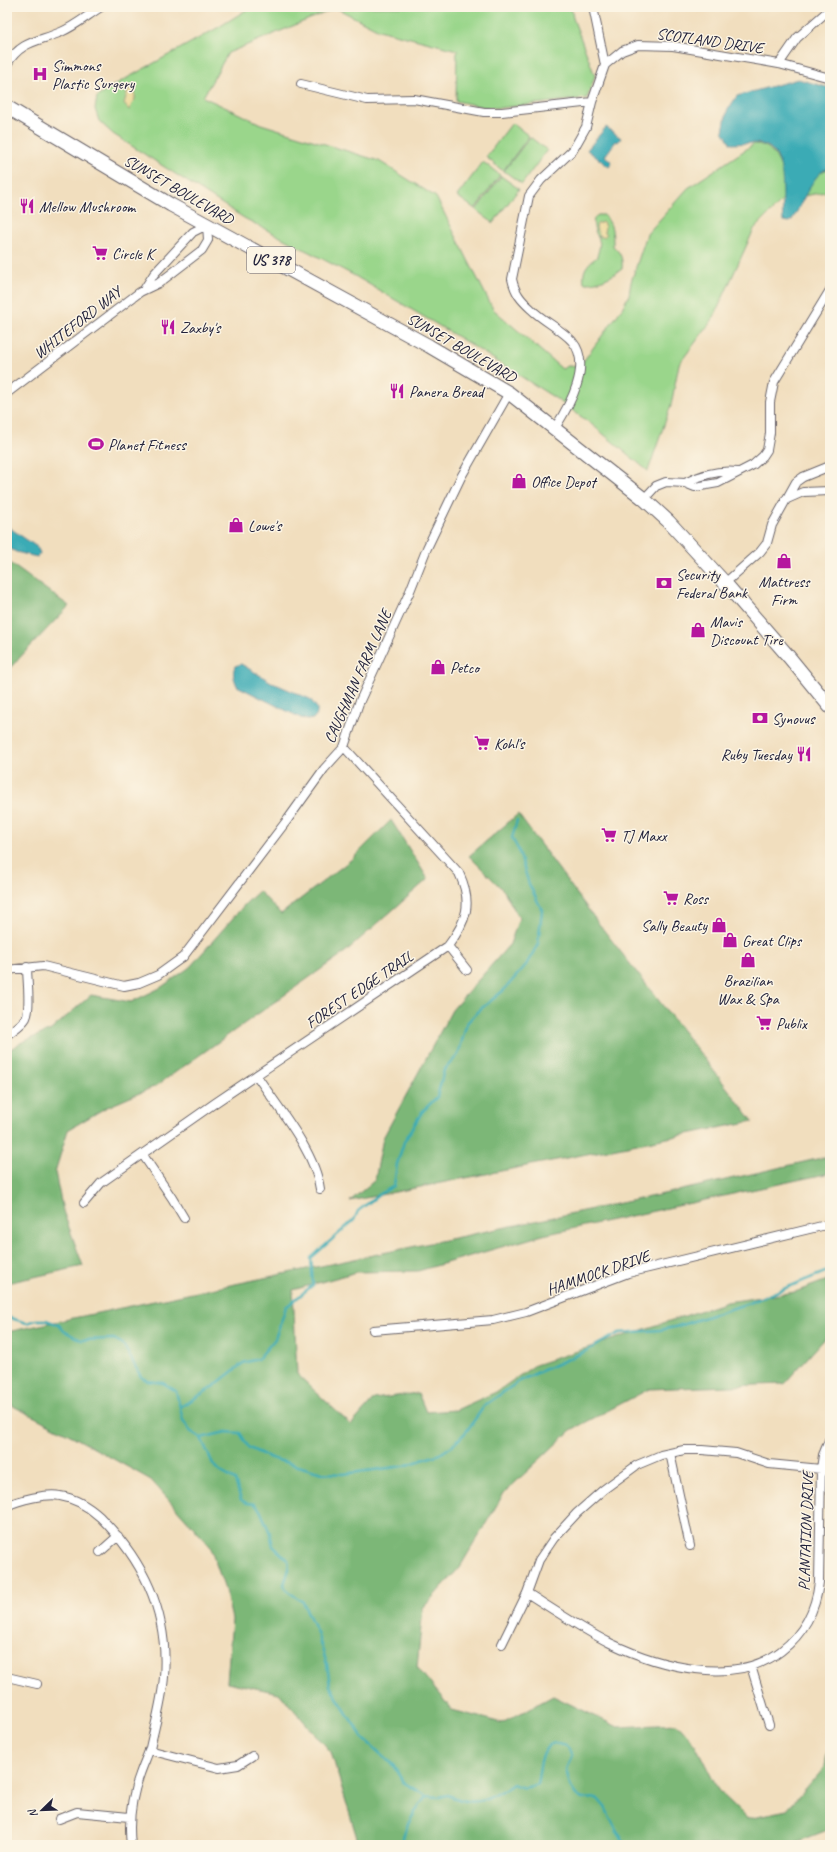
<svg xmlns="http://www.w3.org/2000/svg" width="837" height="1852" font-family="Caveat,sans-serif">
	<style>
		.green { fill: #9ad68b; stroke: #5e7c63 }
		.forest { fill: #7bb777; stroke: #4e6c59 }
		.sand { fill: #eeda9e; stroke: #887e6c }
		.water { fill: #3aabb5; stroke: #2e6678 }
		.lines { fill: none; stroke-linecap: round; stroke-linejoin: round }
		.stream { stroke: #3aabb5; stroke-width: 2.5 }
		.minor-casing { stroke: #6a6469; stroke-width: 10 }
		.primary-casing { stroke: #6a6469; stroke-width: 15 }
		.minor { stroke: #fff; stroke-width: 8 }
		.primary { stroke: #fff; stroke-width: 13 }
		.labels { text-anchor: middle; stroke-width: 3; stroke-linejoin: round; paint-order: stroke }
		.shield { fill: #fcf5e5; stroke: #63616e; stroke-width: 1 }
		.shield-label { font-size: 15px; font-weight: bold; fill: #22223b }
		.street-label { font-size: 16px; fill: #22223b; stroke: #fcf5e5 }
		.poi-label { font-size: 16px; fill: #22223b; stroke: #fcf5e5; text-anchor: start }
	</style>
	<rect width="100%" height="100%" fill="#fcf5e5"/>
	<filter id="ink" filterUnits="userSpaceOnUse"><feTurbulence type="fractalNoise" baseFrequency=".025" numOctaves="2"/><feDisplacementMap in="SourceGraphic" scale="8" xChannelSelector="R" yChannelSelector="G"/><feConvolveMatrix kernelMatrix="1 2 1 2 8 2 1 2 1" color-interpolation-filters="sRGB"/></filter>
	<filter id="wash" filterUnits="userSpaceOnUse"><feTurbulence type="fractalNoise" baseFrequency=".012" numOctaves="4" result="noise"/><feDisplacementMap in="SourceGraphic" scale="16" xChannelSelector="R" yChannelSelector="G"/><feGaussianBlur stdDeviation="0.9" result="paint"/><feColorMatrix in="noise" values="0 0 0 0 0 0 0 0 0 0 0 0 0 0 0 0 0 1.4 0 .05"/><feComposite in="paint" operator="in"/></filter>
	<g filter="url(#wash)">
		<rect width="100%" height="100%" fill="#f1debe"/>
		<path class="green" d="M251,7H571L573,18L595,76L587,98L500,108L484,107L456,101L457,50L379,30L336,8L228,53L203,97L261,124L379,161L436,197L493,309L562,369L568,366L579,367L621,310L629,295L631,282L647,234L688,188L754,144C770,144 775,154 781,167L821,172L830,168V191L783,200L754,229L713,319L679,364L671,405L648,471L590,423L555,398L468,343L355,276L244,218L113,134L99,121L95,109L97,97L111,87L219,27Z
			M512,123L529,136L503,171L486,157Z
			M530,137L547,150L522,184L504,171Z
			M483,162L500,175L475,209L457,196Z
			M501,176L519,189L493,223L476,210Z
			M598,215H604C613,225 613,232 613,246C621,253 623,259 622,269C611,277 598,284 584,283C582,270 587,264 597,257C598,252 601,245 599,240C596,232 592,228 594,218Z"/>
		<path class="forest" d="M7,561L69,606L7,671Z
			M518,814L599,924L753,1121L350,1201L375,1180L383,1138L452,1010L510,944L519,918L504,891L469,856Z
			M391,820L428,879L344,953L156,1086L105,1108L68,1130L55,1172L63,1211L83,1266L7,1283V1051L22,1042L51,1030L91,995L131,1002L160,988L190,967L246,903L259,891L281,914L352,859Z
			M830,1156V1173L543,1235L418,1271L357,1272L293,1290L297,1374L351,1425L374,1399L418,1393L426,1412L456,1410L496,1392L535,1365L727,1302L795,1292L830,1279V1333L784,1384L649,1389L571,1430L504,1493L460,1567L423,1608L417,1667L452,1710L502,1723L553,1696L618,1727L677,1724L695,1744L718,1790L747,1818L787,1810L825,1766L830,1734V1829L789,1845H358L357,1838L331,1752L279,1693L227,1682L232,1619L225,1590L210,1546L151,1480L74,1437L7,1403V1332L673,1192Z"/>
		<path class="sand" d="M132,88L135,91V99L129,110L124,104L128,89Z
			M603,222L605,227L604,232L607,234L604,237H600L596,228L597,224Z"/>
		<path class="water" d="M798,79L830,88V168C812,170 801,210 790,222L783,221C781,201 790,151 762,144C753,142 740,144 731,144L723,131L727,111L737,96Z
			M606,127L621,138L618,142L616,141L605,156L612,162L609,167L587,150Z
			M7,526L37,547L40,553L37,557L16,552L7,547Z
			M241,664L273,683L310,699L317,708V714L313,719L307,720L301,718L237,686C234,678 232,674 235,666Z"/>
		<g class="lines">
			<path class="stream" d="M7,1317L27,1323L36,1320H46L59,1325L64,1331L81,1340L114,1339L123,1344L141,1377L148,1381L163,1383L176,1391L183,1420L190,1431L201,1438L213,1464L221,1472L235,1480L241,1500L247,1503L255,1504L260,1510L270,1533L273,1546L288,1560L289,1569L284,1584L286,1590L303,1602L317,1633L327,1664L330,1686L351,1720L364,1739L393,1765L403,1782L426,1796L439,1797L448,1795C475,1808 490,1800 513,1784C522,1789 528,1788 537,1784C540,1771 540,1741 558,1743C565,1743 569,1749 572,1755L566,1769L570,1786L576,1795L582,1799L597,1798L605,1807L617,1832L627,1845
				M180,1407L210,1389L243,1363L258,1359L275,1339L286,1307L313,1285L311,1258L354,1220L358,1211L380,1194L394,1186L397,1164L404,1142L422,1112L437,1097L444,1070L458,1055L467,1023L477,1012L504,990L526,965L538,944L542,910L529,884L518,849L512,838L517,820
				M201,1438L226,1432L240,1433L249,1448L271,1458L322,1473L343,1474L404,1466L440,1454L452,1446L466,1432L485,1405L521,1380L584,1352L619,1333L660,1330L675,1327L749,1303L830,1270
				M402,1845C403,1826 416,1812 426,1796"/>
		</g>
	</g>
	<g filter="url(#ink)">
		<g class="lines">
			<defs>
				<path id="minor" d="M593,7L605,65
					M7,64C22,40 38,42 61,32C75,26 88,15 101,7
					M779,64L797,38L830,9
					M301,84L367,100L414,99L484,112H502L592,102
					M7,393L140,292L159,283L202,250L208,240L207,225L193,232L154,274L145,288
					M555,428C569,406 593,365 572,341C561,329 543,321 531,309C521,300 515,293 512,279L529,196L541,180L573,150L586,127L592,102L605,65L622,51L638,45L673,46L779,64L830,78
					M685,483C702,474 718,470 738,472
					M644,499L656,486L666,482L685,483L695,487L718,483L753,465L763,456L767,450L770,433V402L774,382L830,290
					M785,500L803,492L830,491
					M725,583L760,552L767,543L772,525L796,482L803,477L830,466
					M448,946L467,970
					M7,970L43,966L124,986L139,983L158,975L183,957L288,819L324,769L344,747L359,703L410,591L427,548L461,477L509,393
					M7,1035C13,1030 22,1025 26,1018C31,1008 27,979 27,967
					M257,1076C278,1108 315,1151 320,1189
					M143,1155L172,1198L184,1218
					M84,1203L101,1183L215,1103L448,946C467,921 473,903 459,873L344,747
					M373,1330L493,1320L526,1312L628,1273L830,1224
					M670,1453L690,1546
					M7,1506C18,1500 48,1493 60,1496C74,1498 89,1507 100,1517C144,1561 169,1614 164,1677C162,1701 155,1725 150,1748C147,1757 143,1765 140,1774C131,1798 128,1819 131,1845
					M100,1552L118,1536
					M527,1593C554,1610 582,1629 610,1643C658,1666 734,1687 781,1651C803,1634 816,1610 819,1582L821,1469L823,1455L830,1438
					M502,1644L527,1593L539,1560L554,1538L577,1513L603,1490L637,1465L661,1455L684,1450H702L736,1453L769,1464L821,1469
					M751,1666L769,1725
					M7,1677L37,1684
					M149,1750L219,1768L238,1765L252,1756
					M59,1819L77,1812L129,1817"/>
				<path id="primary" d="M7,107L171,205L429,346L509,393L644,499L668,521L725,583L789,657L830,707"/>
			</defs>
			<use href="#minor" class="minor-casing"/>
			<use href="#primary" class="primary-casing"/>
			<use href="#minor" class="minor"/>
			<use href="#primary" class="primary"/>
		</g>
	</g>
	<defs>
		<symbol id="hospital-bare" viewBox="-9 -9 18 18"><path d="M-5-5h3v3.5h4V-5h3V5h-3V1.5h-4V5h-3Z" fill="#b5179e" stroke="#fcf5e5" stroke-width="2.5" paint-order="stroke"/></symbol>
		<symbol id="restaurant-bare" viewBox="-9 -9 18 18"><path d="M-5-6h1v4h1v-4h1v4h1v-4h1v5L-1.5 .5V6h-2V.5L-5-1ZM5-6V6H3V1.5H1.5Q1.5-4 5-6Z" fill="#b5179e" stroke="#fcf5e5" stroke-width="2.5" paint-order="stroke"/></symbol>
		<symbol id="supermarket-bare" viewBox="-9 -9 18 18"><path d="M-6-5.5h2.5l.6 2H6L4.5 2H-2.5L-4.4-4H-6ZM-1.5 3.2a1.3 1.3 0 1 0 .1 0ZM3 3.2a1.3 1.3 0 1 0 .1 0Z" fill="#b5179e" stroke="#fcf5e5" stroke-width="2.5" paint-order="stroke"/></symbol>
		<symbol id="stadium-bare" viewBox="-9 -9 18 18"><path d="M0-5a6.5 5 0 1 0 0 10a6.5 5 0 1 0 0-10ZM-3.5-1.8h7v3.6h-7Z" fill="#b5179e" stroke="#fcf5e5" stroke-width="2.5" paint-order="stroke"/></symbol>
		<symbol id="shop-bare" viewBox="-9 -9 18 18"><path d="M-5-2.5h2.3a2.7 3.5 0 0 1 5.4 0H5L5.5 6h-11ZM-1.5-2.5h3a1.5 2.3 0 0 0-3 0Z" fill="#b5179e" stroke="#fcf5e5" stroke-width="2.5" paint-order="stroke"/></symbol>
		<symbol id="bank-bare" viewBox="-9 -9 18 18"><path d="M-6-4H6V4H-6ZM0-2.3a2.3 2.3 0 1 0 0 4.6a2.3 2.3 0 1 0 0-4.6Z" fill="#b5179e" stroke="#fcf5e5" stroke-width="2.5" paint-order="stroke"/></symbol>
	</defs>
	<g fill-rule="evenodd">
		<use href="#hospital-bare" x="29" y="63" width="22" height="22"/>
		<use href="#restaurant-bare" x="16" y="195" width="22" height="22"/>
		<use href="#supermarket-bare" x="89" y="242" width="22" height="22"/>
		<use href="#restaurant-bare" x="157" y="316" width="22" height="22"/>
		<use href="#restaurant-bare" x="386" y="380" width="22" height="22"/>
		<use href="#stadium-bare" x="85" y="433" width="22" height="22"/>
		<use href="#shop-bare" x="508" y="470" width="22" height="22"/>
		<use href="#shop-bare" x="225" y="514" width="22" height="22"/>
		<use href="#shop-bare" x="773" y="550" width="22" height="22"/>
		<use href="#bank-bare" x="653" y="572" width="22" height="22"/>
		<use href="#shop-bare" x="687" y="619" width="22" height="22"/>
		<use href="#shop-bare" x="427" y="656" width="22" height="22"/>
		<use href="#bank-bare" x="749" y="707" width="22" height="22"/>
		<use href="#supermarket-bare" x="471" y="732" width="22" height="22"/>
		<use href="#restaurant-bare" x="793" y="743" width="22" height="22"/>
		<use href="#supermarket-bare" x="598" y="824" width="22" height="22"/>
		<use href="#supermarket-bare" x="660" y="887" width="22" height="22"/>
		<use href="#shop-bare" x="708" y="914" width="22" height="22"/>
		<use href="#shop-bare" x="719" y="929" width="22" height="22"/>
		<use href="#shop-bare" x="737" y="949" width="22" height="22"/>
		<use href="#supermarket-bare" x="753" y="1012" width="22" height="22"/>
	</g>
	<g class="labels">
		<rect class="shield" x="247" y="247" width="48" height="26" rx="3"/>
		<g class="shield-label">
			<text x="271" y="265">US 378</text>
		</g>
		<g class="street-label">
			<text transform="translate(710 40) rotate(8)" y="6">SCOTLAND DRIVE</text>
			<text transform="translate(179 189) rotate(30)" y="6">SUNSET BOULEVARD</text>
			<text transform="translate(77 322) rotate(-38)" y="6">WHITEFORD WAY</text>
			<text transform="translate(462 347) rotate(30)" y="6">SUNSET BOULEVARD</text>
			<text transform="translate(357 676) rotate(-66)" y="6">CAUGHMAN FARM LANE</text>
			<text transform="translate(359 989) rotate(-34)" y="6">FOREST EDGE TRAIL</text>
			<text transform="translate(598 1272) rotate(-19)" y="6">HAMMOCK DRIVE</text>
			<text transform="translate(805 1531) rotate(-88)" y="6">PLANTATION DRIVE</text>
		</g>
		<g class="poi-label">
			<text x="52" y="71">Simmons<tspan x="52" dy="18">Plastic Surgery</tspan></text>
			<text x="39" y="212">Mellow Mushroom</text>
			<text x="112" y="259">Circle K</text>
			<text x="180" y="333">Zaxby's</text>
			<text x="409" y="397">Panera Bread</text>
			<text x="108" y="450">Planet Fitness</text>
			<text x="531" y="487">Office Depot</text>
			<text x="248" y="531">Lowe's</text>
			<text x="676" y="580">Security<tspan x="676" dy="18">Federal Bank</tspan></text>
			<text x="784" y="587" text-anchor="middle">Mattress<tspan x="784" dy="18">Firm</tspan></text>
			<text x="710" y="627">Mavis<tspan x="710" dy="18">Discount Tire</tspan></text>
			<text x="450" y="673">Petco</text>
			<text x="772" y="724">Synovus</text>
			<text x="494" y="749">Kohl's</text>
			<text x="792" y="760" text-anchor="end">Ruby Tuesday</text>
			<text x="621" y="841">TJ Maxx</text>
			<text x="683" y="904">Ross</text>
			<text x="707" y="931" text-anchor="end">Sally Beauty</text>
			<text x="742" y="946">Great Clips</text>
			<text x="748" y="986" text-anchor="middle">Brazilian<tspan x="748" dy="18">Wax &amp; Spa</tspan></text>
			<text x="776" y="1029">Publix</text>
		</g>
	</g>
	<rect width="837" height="1852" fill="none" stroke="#fcf5e5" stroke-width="24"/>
	<g transform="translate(42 1810) rotate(247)" stroke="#fcf5e5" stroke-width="3" paint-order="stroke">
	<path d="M0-3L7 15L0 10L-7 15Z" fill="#22223b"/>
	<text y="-6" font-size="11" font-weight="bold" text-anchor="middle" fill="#22223b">N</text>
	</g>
</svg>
